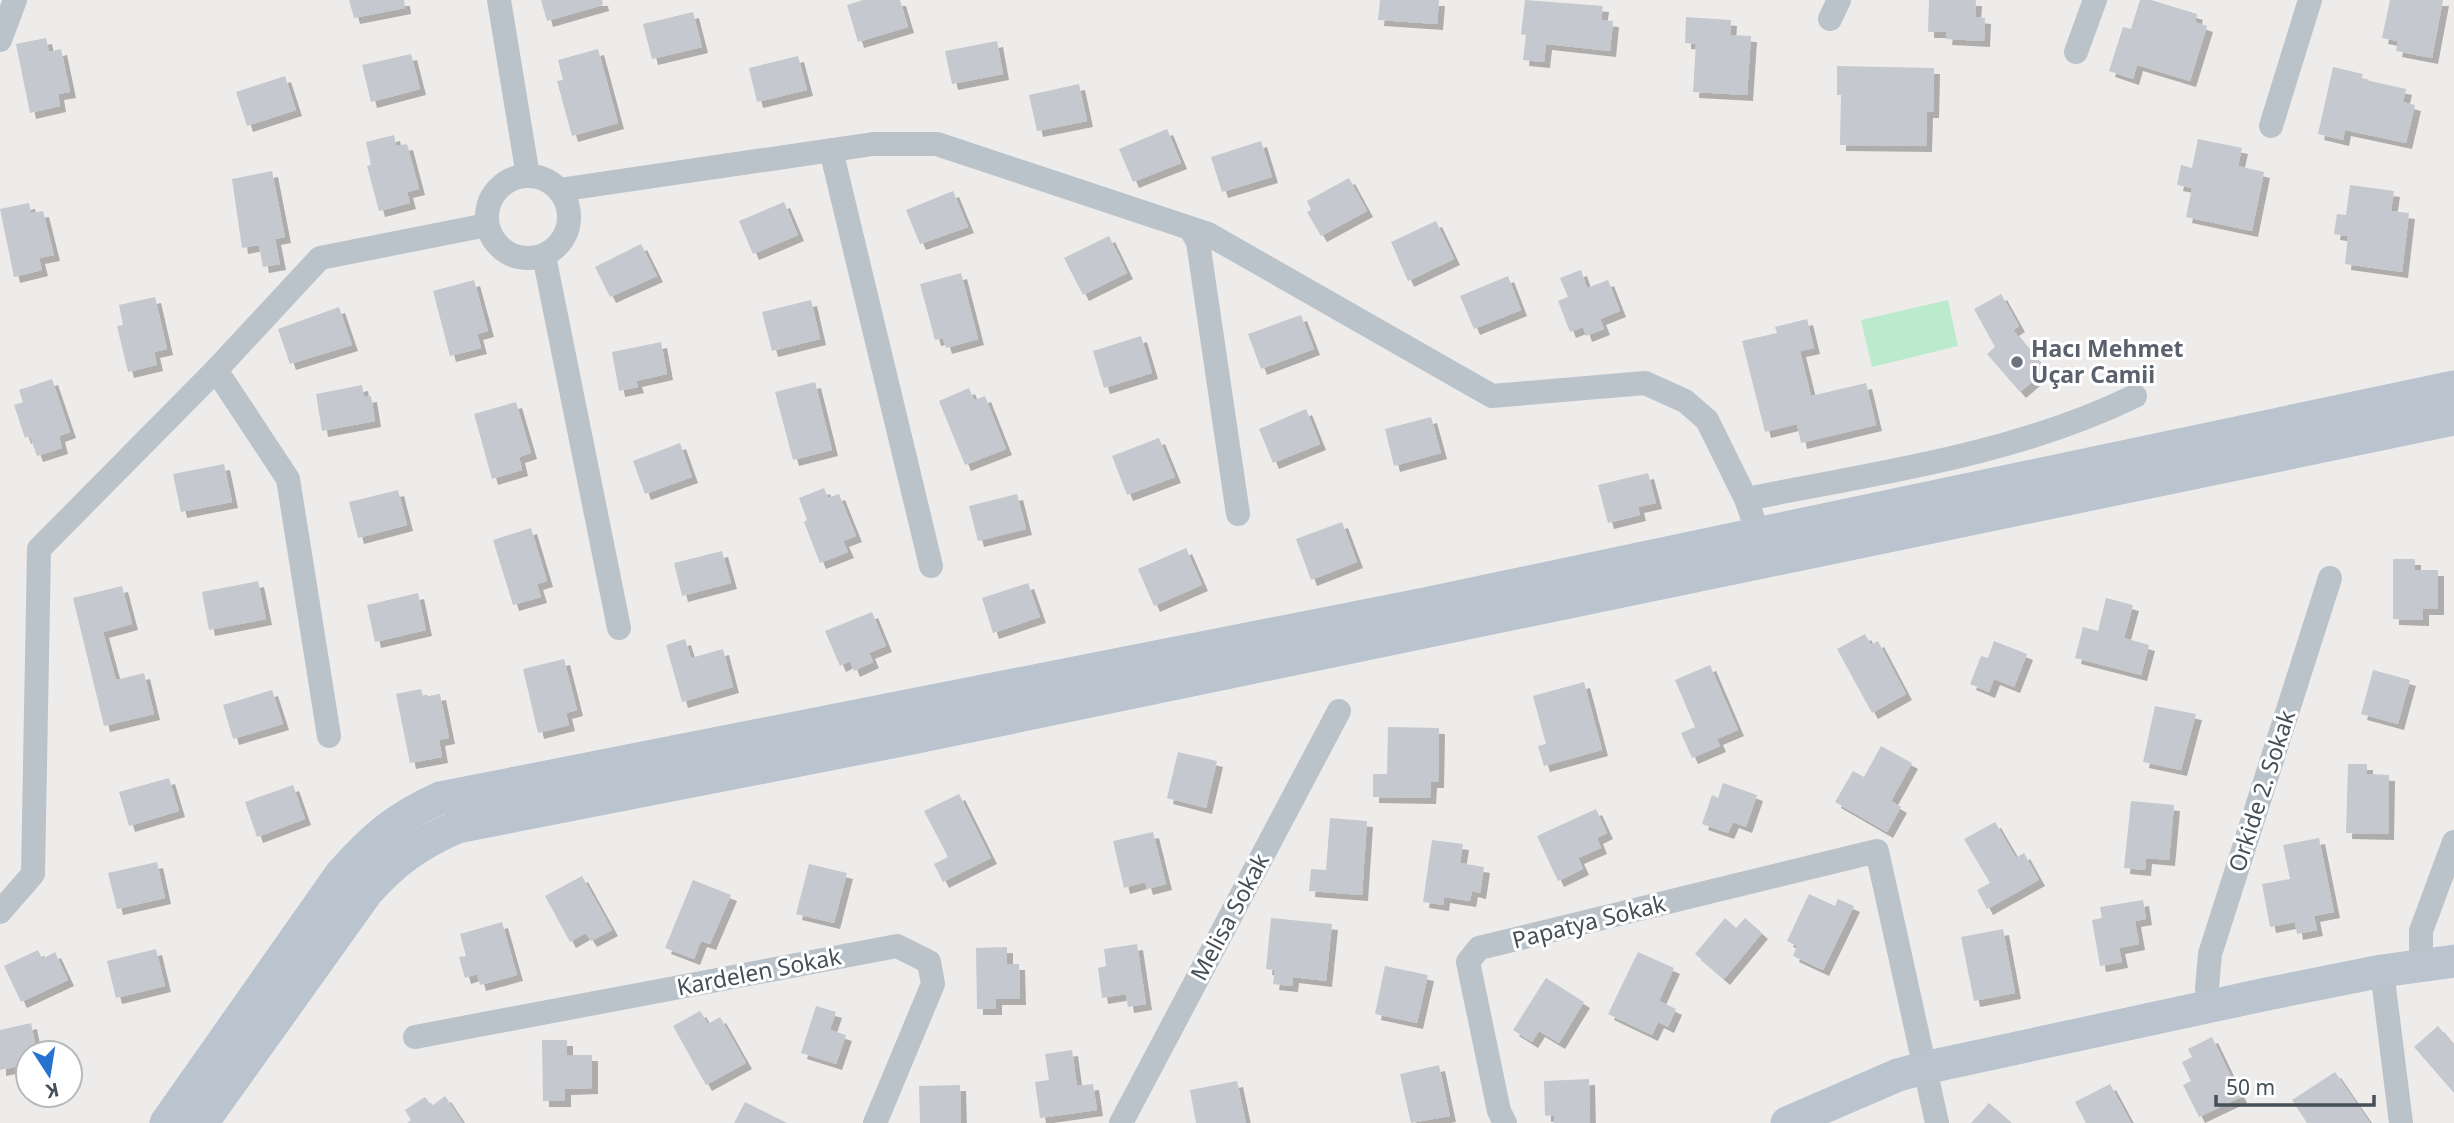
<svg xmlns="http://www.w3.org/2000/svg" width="2454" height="1123" font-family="'Noto Sans',sans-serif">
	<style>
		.green { fill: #bbeacc }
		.building { fill: #c5c8ce; filter: url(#shadow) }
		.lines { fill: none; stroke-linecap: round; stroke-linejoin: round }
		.street { stroke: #bac3ca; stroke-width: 24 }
		.secondary { stroke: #bac4ce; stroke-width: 33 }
		.worship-dot { fill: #6b7280; stroke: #fff; stroke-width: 2.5 }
		.labels { text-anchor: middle; stroke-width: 6; stroke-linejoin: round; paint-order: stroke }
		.worship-label { font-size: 23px; font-weight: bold; fill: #5b616d; stroke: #fff; text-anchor: start }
		.street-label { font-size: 23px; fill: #454f57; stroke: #fff }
	</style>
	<defs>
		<filter id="shadow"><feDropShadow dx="6" dy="6" stdDeviation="0" flood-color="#0004"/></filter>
	</defs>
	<rect width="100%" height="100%" fill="#eeebeb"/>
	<path class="green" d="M1948,300L1958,346L1872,367L1861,320Z"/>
	<path class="building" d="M349,0H404L405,8L354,18Z
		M541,0H602L603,5L547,21Z
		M863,0H900L908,27L858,42L847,5Z
		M1380,0H1439L1437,24L1378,20Z
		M1525,0L1603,6L1601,20L1613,21L1610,51L1546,44L1544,62L1523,60L1526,35L1521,34Z
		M1929,0H1976L1975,17L1985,18L1984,41L1946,39L1947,32H1928Z
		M2140,0H2151L2197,14L2195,22L2207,26L2190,81L2137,65L2133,79L2109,71L2123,27L2131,29Z
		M2390,0H2443L2432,58L2396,51L2398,41L2382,38Z
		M693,12L702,47L652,59L643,24Z
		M1686,17L1731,20L1730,35L1751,36L1747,95L1693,92L1696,44L1685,43Z
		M46,38L49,52L61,49L70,92L58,94L60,106L30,113L16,44Z
		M997,41L1003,74L952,84L945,51Z
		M598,49L618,123L572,136L557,81L563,80L558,60Z
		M411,54L420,89L371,102L362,65Z
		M798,56L807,90L757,102L749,68Z
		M1837,66L1934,68L1933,112H1927L1926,146L1840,145L1841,95H1837Z
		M2333,67L2363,74L2361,79L2406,89L2403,102L2415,105L2406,143L2345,130L2343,140L2318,134Z
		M285,76L296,110L247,126L236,92Z
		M1079,84L1087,121L1037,131L1029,95Z
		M1167,129L1181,163L1133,182L1119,149Z
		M394,135L396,146L407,144L419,189L407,192L410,203L379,211L367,166L371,165L366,142Z
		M2198,139L2242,148L2238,166L2264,172L2252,231L2186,217L2192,188L2177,185L2181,165L2192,168Z
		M1261,141L1272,177L1222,192L1211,157Z
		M272,171L285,237L275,239L280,264L263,267L259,245L242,248L232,179Z
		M1349,178L1367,211L1321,236L1307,212L1311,210L1307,201Z
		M2350,185L2394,191L2391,211L2409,213L2402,272L2345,264L2348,236L2334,234L2337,214L2346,215Z
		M953,191L968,227L920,244L906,210Z
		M784,202L798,235L753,254L739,221Z
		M29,203L31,213L43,211L54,255L39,258L42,270L14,277L0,209Z
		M1436,221L1454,259L1408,281L1391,242Z
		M1109,236L1127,273L1083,295L1064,258Z
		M641,244L657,276L610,297L595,267Z
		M1581,270L1587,288L1608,280L1620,311L1600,319L1604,329L1586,336L1583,327L1570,332L1558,301L1568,297L1560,278Z
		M961,273L978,339L946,348L943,338L935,340L920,284Z
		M1508,276L1521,310L1474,329L1460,296Z
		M474,280L488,331L477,334L481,348L450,356L433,291Z
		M2001,294L2019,326L2013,330L2046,370L2020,392L1987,354L1995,347L1974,309Z
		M155,297L167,349L154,352L157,365L128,372L117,326L123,325L119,305Z
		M811,300L820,339L772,351L762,312Z
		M339,307L352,345L290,364L278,329Z
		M1301,315L1314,349L1261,369L1248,334Z
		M1807,319L1814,348L1800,351L1811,396L1866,383L1876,425L1801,443L1797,424L1765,432L1742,341L1777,333L1775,327Z
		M1141,336L1152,373L1104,388L1093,351Z
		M661,342L667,374L636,381L638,387L619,391L612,352Z
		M52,379L70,432L59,436L62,448L37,456L30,436L25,438L14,405L23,402L19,390Z
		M815,382L832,450L793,460L775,392Z
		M362,385L364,397L371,396L375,421L322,431L316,394Z
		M969,388L974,400L985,396L1006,449L965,465L939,401Z
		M516,402L531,453L519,457L522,470L492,479L474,414Z
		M1306,409L1320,444L1273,463L1259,429Z
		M1431,417L1441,453L1394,466L1385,429Z
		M1159,438L1175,477L1127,495L1112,456Z
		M680,443L692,477L645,494L633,461Z
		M224,464L232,502L181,512L173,474Z
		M1648,473L1656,503L1638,507L1640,515L1608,523L1598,485Z
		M824,488L828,498L839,494L856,536L843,541L848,552L820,563L804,522L807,520L799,498Z
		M398,490L407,525L358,538L349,502Z
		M1017,494L1026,529L978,541L969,506Z
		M1342,522L1357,562L1311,580L1296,539Z
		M531,528L547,581L537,584L541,597L513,605L493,540Z
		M1186,548L1202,585L1154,606L1138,569Z
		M722,551L731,583L682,596L674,563Z
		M2393,559H2415V570H2438V609H2423V620L2393,619Z
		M258,581L266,619L209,630L202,592Z
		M1028,583L1040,617L993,633L982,598Z
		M122,586L132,624L103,632L116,680L144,673L154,714L104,726L73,598Z
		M418,593L426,630L375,642L367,605Z
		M2106,598L2133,605L2124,638L2149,645L2141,675L2075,658L2083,627L2098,631Z
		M872,612L886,646L869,653L873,662L854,671L850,661L840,666L825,631Z
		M1865,634L1871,645L1878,641L1906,694L1872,713L1837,649Z
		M685,639L691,658L723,649L733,687L682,702L666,645Z
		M1994,641L2027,654L2014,687L1994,679L1989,692L1970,684L1981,656L1988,658Z
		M564,659L577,710L566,713L569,725L538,733L523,669Z
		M1710,665L1738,730L1717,739L1720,746L1692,758L1681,733L1695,727L1675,680Z
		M2373,670L2410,680L2398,724L2361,714Z
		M1584,682L1602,750L1544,766L1538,746L1546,744L1533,696Z
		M421,689L423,697L440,694L449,738L439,740L442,757L410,763L396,694Z
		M272,690L283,724L233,739L223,705Z
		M2155,706L2196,714L2181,770L2143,762Z
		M1388,727L1439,728L1438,782H1431L1430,798L1373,797V774H1387Z
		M1881,746L1912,763L1891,801L1901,807L1887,832L1835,802L1853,771L1864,777Z
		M1178,752L1217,761L1206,808L1167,798Z
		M2348,764H2367V774L2389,775L2388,834L2346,833Z
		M169,778L179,811L129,826L119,792Z
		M1723,783L1757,795L1746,827L1733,822L1728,833L1702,824L1712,795L1718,798Z
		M293,785L305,819L257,837L245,802Z
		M959,794L991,858L943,882L934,864L948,857L924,811Z
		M2131,801L2174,805L2169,860L2146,858L2145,870L2124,868Z
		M1596,809L1607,833L1597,838L1601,848L1578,858L1583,869L1558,881L1537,836Z
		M1330,818L1367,821L1362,895L1309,891L1311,869L1326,870Z
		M1995,822L2016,858L2024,853L2039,880L1987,909L1977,890L1990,883L1964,839Z
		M1153,832L1166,884L1147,889L1145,882L1124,888L1113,841Z
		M2319,838L2334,912L2314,916L2317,930L2297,934L2295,922L2270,927L2262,884L2290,879L2283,845Z
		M1432,840L1463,844L1460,863L1484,867L1480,893L1472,891L1470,901L1444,897L1443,905L1423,902Z
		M157,862L165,898L117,909L108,873Z
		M809,864L847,873L834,923L796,914Z
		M582,876L612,930L591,941L586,933L570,942L545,896Z
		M693,880L731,895L710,944L701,941L694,959L665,948Z
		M1809,894L1835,906L1838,899L1854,906L1823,970L1793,956L1797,946L1787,941Z
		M2143,900L2146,919L2135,921L2139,944L2119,948L2122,962L2100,966L2092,920L2102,918L2100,907Z
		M1271,918L1332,924L1326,981L1293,977L1292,986L1273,984L1275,970L1266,969Z
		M1725,918L1736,928L1745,918L1762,933L1724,979L1695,954Z
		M502,922L517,975L480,985L477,974L465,978L459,957L466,956L460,934Z
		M2003,929L2015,993L1974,1001L1961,937Z
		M1137,944L1146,1004L1128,1007L1126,994L1102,998L1098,968L1106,966L1104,949Z
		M1007,947V964H1019L1020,999H996V1009H977L976,948Z
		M156,949L165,986L116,998L107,961Z
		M38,950L42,959L55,952L68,980L21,1002L4,966Z
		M1638,952L1674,968L1659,1001L1676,1009L1668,1027L1658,1022L1652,1035L1608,1014Z
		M1385,966L1428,975L1417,1023L1375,1014Z
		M1546,978L1584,1002L1559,1043L1539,1031L1532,1042L1513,1030Z
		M816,1006L836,1012L830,1030L846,1035L836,1064L801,1053Z
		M700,1011L708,1024L720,1017L746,1063L706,1085L673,1026Z
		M31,1023L37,1053H28V1064L0,1070V1030Z
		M2438,1026L2454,1045V1093L2414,1047Z
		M2212,1037L2241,1097L2199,1117L2183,1085L2191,1081L2182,1062L2192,1057L2188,1049Z
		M542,1040H567V1055H592V1088L565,1089V1101H543Z
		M1072,1050L1077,1086L1093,1084L1097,1110L1040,1118L1035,1082L1049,1080L1045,1054Z
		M1439,1065L1450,1116L1411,1123L1400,1074Z
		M2335,1072L2370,1123H2307L2292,1100Z
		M1589,1079L1590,1123H1554V1115L1545,1116L1544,1081Z
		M1237,1081L1246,1123H1196L1190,1090Z
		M2110,1084L2131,1123H2086L2075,1102Z
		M960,1085L961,1123H920L919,1086Z
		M445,1096L463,1123H407L411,1120L405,1110L425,1097L432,1106Z
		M745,1102L787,1123H734Z
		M1989,1103L2012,1123H1971Z"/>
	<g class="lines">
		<path class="street" d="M499,0L528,176
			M1830,19L1839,0
			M0,40L15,0
			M2076,52L2095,0
			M2271,126L2310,0
			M831,150L931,566
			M487 217a41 41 0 1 1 82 0a41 41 0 1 1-82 0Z
			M559,190L873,144H937L1208,234L1492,396L1645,383L1685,401L1707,420L1746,499L1758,533
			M1190,228L1198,242L1238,514
			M544,256L619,628
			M1746,499C1877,473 2014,455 2135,396
			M329,736L288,479L216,370L320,258L487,225
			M0,912L33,874L39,549L216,370
			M2421,964V931L2454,842
			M2382,971L2401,1123
			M2210,1006L2207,988L2210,954L2330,578
			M415,1037L897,946L929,962L933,984L875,1123
			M1121,1123L1339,711
			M1505,1123L1499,1111L1468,962L1479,948L1877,851L1937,1123"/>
		<path class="secondary" d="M166,1123L341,874C372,839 397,817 440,798L1425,604L2454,387
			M202,1123L367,892C395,861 418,844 457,827L907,739L2454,419
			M1787,1123L1898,1075L1924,1068L2267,994L2382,971L2454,961"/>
	</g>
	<circle class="worship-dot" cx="2017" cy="362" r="7"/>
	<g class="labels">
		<g class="worship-label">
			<text x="2031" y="357">Hacı Mehmet<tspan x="2031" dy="26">Uçar Camii</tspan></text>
		</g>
		<g class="street-label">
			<text transform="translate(2262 791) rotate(-72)" y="8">Orkide 2. Sokak</text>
			<text transform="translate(1230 917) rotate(-62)" y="8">Melisa Sokak</text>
			<text transform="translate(1589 922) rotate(-14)" y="8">Papatya Sokak</text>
			<text transform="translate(759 972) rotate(-11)" y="8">Kardelen Sokak</text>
		</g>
	</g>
	<g transform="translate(49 1074) rotate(168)"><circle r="33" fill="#ffffff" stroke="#b5b9bc" stroke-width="2"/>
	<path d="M0-5L12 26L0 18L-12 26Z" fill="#2573ce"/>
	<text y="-10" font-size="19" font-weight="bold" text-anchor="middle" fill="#454f57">K</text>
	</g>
	<path d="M2216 1095v10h158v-10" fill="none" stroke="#454f57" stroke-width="3.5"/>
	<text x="2226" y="1095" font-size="21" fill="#454f57" stroke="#ffffff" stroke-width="5" paint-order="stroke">50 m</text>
</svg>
